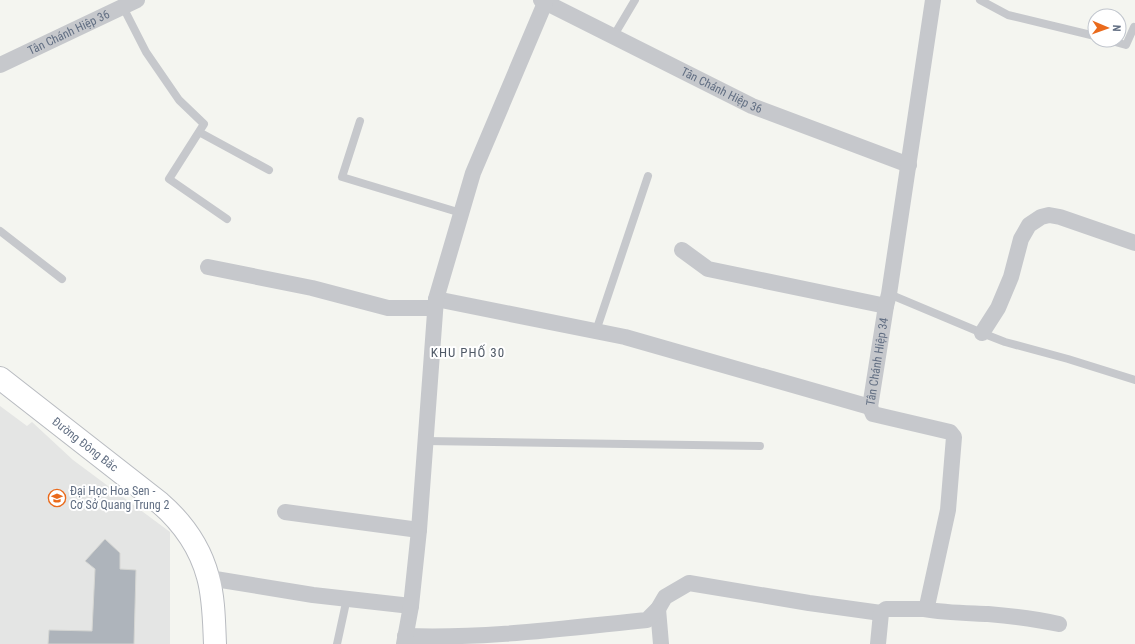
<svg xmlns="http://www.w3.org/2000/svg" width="1135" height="644" font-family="'Roboto Condensed',sans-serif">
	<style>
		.built { fill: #e4e5e4 }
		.building { fill: #aeb4bb; stroke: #d5d6d3 }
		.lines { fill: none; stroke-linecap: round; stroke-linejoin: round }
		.secondary-casing { stroke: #b8bbc0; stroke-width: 24 }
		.lane { stroke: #c6c8cc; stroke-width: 8 }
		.street { stroke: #c6c8cc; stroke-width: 16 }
		.secondary { stroke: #fff; stroke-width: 22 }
		.labels { text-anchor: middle; stroke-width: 4; stroke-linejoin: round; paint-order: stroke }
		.street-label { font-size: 12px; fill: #626f83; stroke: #fff }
		.poi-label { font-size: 12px; fill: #626f83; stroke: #fff; text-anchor: start }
		.neighbourhood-label { font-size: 13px; letter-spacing: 1px; fill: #505a67; stroke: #fff }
	</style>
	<rect width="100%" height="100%" fill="#f4f5f0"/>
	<path class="built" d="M0,406L27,426L32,422L73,460L170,532V644H0Z"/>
	<path class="building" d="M105,539L120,553V569L136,570L134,644H48L49,630L92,631L95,569L85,561Z"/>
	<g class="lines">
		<defs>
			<g id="secondary">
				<path id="s4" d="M0,378L160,503C183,523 200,547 208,577C214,598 214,622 215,644"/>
			</g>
		</defs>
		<use href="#secondary" class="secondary-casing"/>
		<path class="lane" d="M980,0L1008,15L1095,36
			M123,7L146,52L179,100L204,124L169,179L227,219
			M613,37L635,0
			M1108,40L1126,45L1134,27
			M360,121L342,177L461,213
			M199,132L269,170
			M0,231L62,279
			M889,294L982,333L1005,342L1068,359L1135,380
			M596,331L648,176
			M425,441L760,446
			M337,644L347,598"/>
		<g class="street">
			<path id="s1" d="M541,0L752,106L909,165"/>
			<path id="s2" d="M0,65L137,0"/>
			<path d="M682,250L708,269L886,306"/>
			<path d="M208,267L312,288L388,308H435"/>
			<path d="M436,299L625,337L870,407"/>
			<path d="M982,333L998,308L1011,277L1021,239L1029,225L1041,217L1049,215L1060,217L1135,243"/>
			<path d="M285,512L419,530"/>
			<path d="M209,578L313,595L411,606"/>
			<path d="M658,609L661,644"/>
			<path d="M923,609C945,613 967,613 988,614C1012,616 1036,619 1059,624"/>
			<path d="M405,636C486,639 567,628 647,620L658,609L665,597L689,583L809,603L881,613"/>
			<path d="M404,644L411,606L419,530L436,299L473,173L545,3"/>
			<path id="s3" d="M878,644L881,613L886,609H923L927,606L948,510L954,437L950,432L873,414L870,407L886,306L889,294L933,0"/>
		</g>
		<use href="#secondary" class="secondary"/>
	</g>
	<defs>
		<symbol id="university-ring" viewBox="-11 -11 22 22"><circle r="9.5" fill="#fff" stroke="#ea6a1b" stroke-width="1.5"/><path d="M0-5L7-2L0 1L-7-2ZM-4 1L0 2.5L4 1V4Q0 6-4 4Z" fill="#ea6a1b"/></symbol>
	</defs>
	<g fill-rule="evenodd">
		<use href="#university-ring" x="47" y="488" width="20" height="20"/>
	</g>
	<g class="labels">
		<g class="street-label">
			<text dy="4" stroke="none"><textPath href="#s2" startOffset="76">Tân Chánh Hiệp 36</textPath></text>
			<text dy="4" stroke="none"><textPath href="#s1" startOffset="202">Tân Chánh Hiệp 36</textPath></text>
			<text dy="4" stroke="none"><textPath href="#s3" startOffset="390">Tân Chánh Hiệp 34</textPath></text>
			<text dy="4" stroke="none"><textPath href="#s4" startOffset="108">Đường Đông Bắc</textPath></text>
		</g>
		<g class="poi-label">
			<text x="70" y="495">Đại Học Hoa Sen -<tspan x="70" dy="14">Cơ Sở Quang Trung 2</tspan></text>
		</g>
		<g class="neighbourhood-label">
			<text x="468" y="357">KHU PHỐ 30</text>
		</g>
	</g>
	<g transform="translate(1107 28) rotate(92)"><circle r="19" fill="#ffffff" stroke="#c0c5cd"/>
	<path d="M0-3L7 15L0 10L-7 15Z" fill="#ea6a1b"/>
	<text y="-6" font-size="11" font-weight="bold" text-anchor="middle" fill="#626f83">N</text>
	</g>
</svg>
